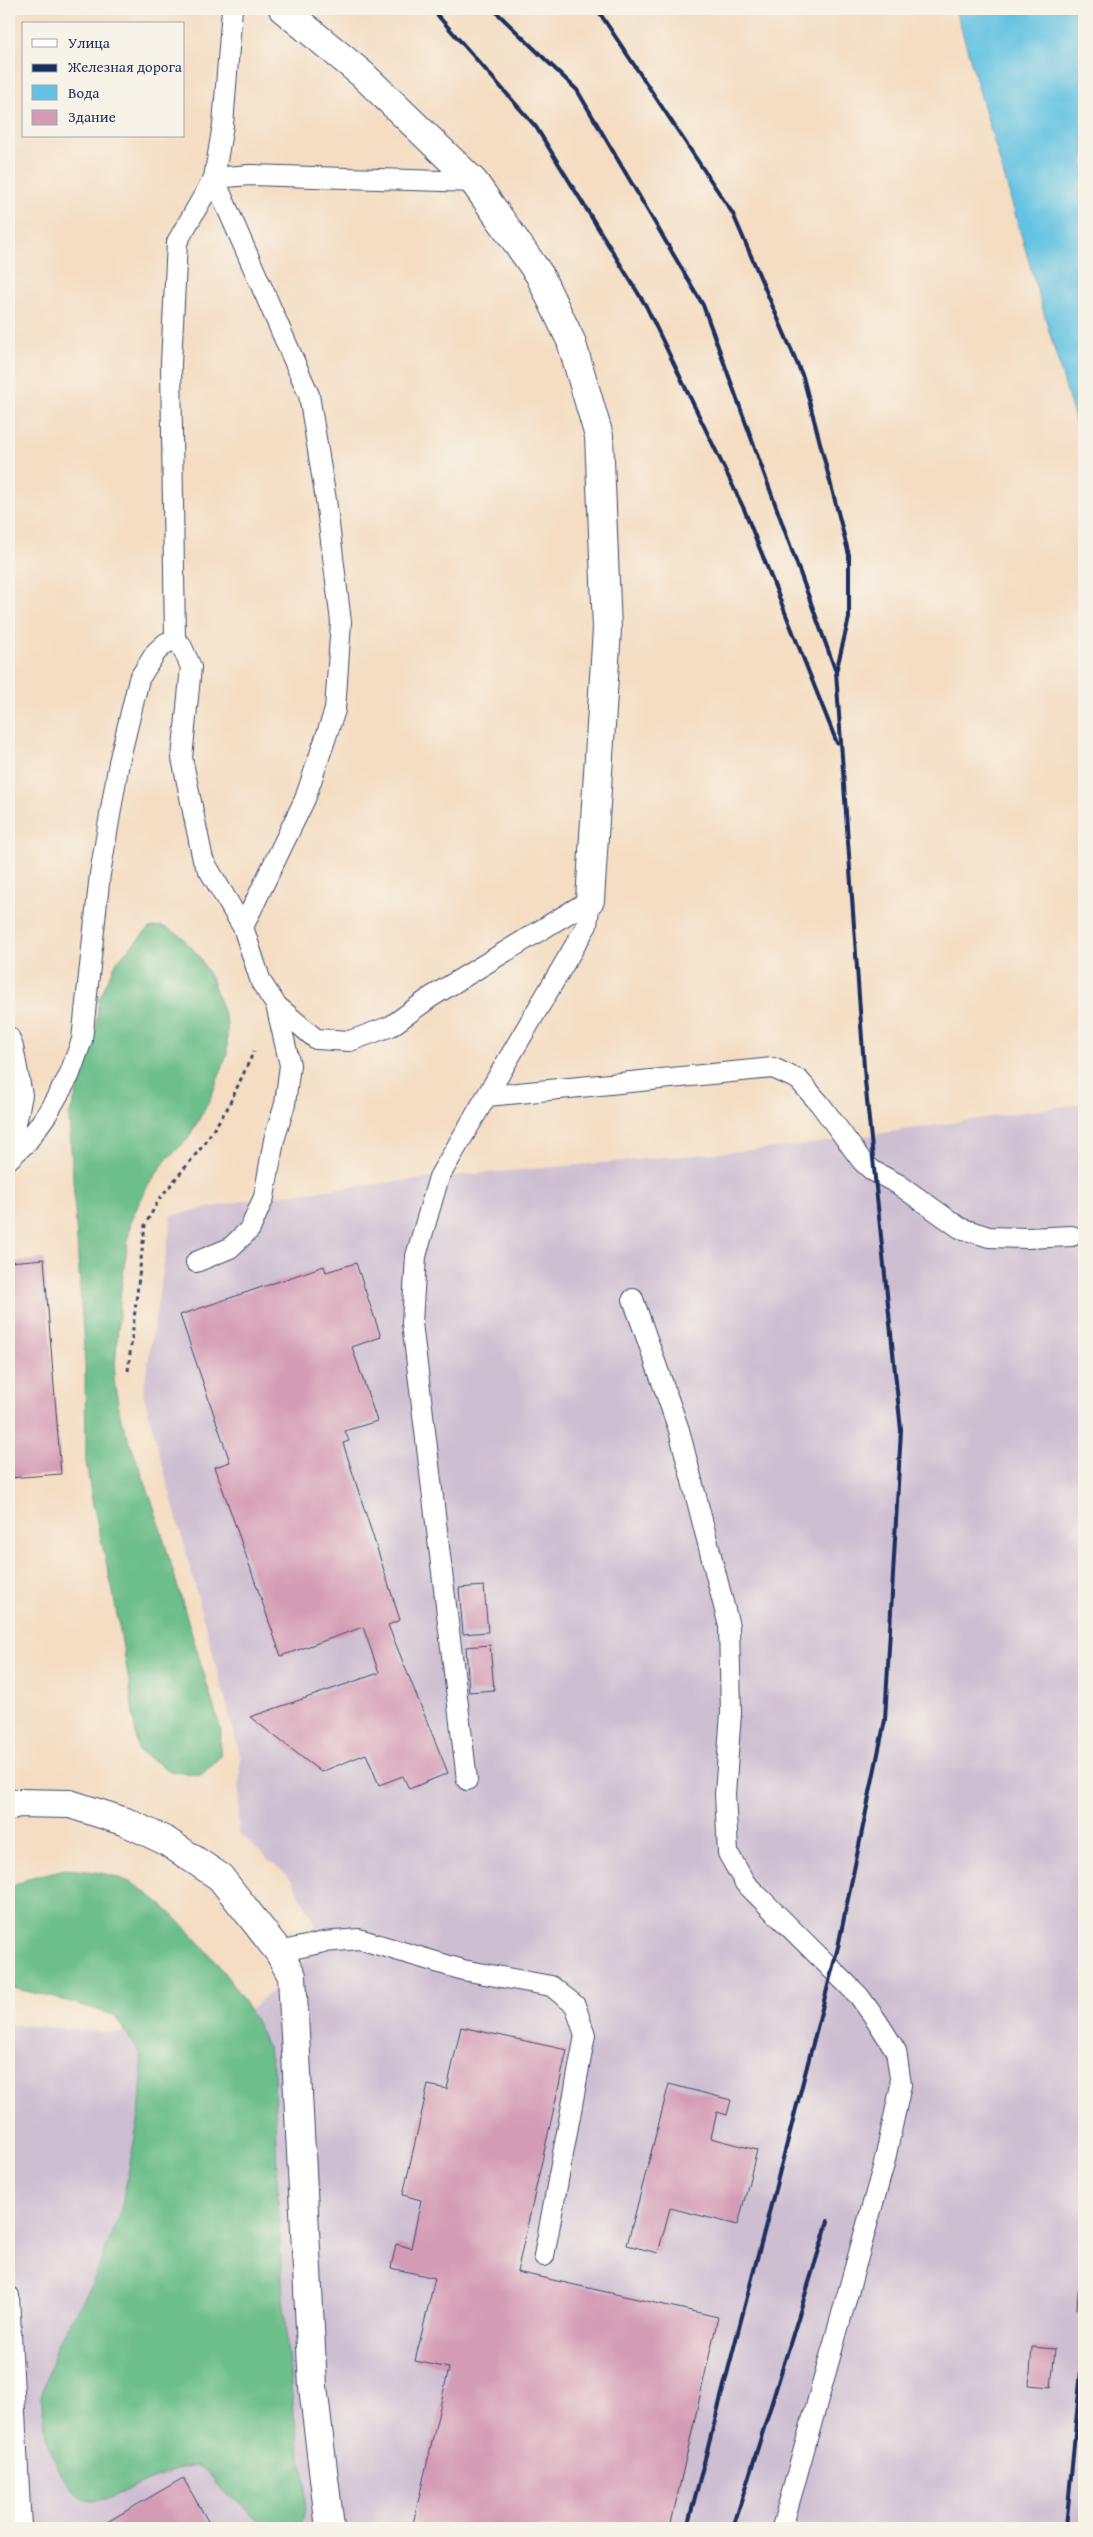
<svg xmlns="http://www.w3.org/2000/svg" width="1093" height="2537" font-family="'Gentium Book Plus',serif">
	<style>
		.industrial { fill: #cebed1 }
		.forest { fill: #6cbe8a; stroke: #447674 }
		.water { fill: #64c3e2; stroke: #4079a0 }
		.building { fill: #d49bb5 }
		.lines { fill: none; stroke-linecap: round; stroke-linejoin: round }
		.lane-casing { stroke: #3c496d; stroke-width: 22 }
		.street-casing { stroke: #3c496d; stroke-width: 30 }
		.path { stroke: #3c496d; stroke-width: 3; stroke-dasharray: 4 4; stroke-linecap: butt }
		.lane { stroke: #fff; stroke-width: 20 }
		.street { stroke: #fff; stroke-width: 28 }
		.rail { stroke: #1b2f5e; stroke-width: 4 }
	</style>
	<rect width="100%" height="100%" fill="#f7f3e8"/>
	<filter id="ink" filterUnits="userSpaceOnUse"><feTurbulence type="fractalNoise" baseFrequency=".02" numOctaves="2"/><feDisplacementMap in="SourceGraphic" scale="10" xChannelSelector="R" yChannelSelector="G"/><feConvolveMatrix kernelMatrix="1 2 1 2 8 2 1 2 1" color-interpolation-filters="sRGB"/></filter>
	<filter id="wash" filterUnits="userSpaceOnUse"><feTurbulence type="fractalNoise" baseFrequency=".0096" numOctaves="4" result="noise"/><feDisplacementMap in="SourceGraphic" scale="20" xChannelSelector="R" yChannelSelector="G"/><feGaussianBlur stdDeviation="1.12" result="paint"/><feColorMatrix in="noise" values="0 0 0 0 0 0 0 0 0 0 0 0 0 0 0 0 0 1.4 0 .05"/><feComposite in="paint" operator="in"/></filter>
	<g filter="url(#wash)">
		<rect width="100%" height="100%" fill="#f4ddc2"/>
		<path class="industrial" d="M1084,1103V2528H9V2024L217,2041L324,1942L292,1880L238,1832L240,1755L143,1392L172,1215L264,1197L439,1177L797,1146Z"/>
		<path class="forest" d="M162,926L180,935L199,956L212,980L227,1023V1055L210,1100L187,1140L166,1160L146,1189L131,1220L121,1289L114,1380L121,1419L152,1501L221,1731L220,1757L201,1775L172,1772L138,1751L128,1675L112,1587L93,1505L86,1462L85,1364L69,1117L95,1035L99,999L117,961L149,928Z
			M65,1869C91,1871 116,1873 138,1887C189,1920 266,2013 274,2074C277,2194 281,2316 297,2435C301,2459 314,2509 298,2528H268L216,2484L207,2470L195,2465L176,2469L109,2498L93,2501L80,2498L60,2474L47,2440L41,2397L57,2344L92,2285L121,2210L139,2116L142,2076L141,2055L114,2015L71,2002L9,1987V1888L32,1877Z"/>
		<path class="water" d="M955,9H1084V451L960,24Z"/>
		<g id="blocks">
			<path class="building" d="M44,1259L61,1474L9,1478V1262Z
				M356,1263L381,1337L352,1347L377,1421L345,1431L349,1441L343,1443L400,1620L388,1625L448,1773L409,1789L403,1776L379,1785L366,1754L321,1772L250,1717L379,1673L363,1627L281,1656L215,1467L230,1462L180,1315L324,1266L326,1272Z
				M484,1586L488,1632L463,1634L459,1588Z
				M490,1645L494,1690L469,1692L466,1647Z
				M461,2027L567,2050L517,2272L718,2317L670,2528H412L449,2368L415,2361L435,2278L391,2268L396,2244L411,2248L421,2200L403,2195L428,2085L447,2089Z
				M669,2084L731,2100L727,2115L717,2112L711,2138L757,2150L738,2225L670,2208L658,2253L627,2245Z
				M1079,2281H1084V2310L1077,2309Z
				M1032,2347L1055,2349L1051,2387L1029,2385Z
				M183,2478L212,2528H97Z"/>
		</g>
	</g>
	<g filter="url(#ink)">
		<use href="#blocks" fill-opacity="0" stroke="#3c496d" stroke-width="1"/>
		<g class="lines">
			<defs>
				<path id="lane" d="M232,9L223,125L214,178L177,242L171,364L175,640L181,645L191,667L182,758L203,860L243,927L261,982L276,1005L316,1039L350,1041L391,1026L431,997L590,900
					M243,927L305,799L335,710L341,622L326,500L309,395L214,178L250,175L474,182
					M9,1037L13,1047L22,1095L9,1157
					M488,1096L773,1068L799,1080L820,1104L862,1161L873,1171L898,1184L960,1228L989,1237L1027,1238L1072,1236
					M9,1159L27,1142L47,1114L69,1076L82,1040L100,874L119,762L139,679L156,652L166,643L175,640
					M196,1262L230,1248L250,1229L264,1197L274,1140L285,1104L290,1065L276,1005
					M633,1299L679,1430L729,1626L731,1713L725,1794L728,1853L745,1883L859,1996L877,2021L896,2051L901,2085L884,2164L782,2528
					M467,1780L412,1323L416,1256L439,1177L587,925L590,900
					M279,1952L324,1942L359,1939L463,1970L551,1986L575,2005L585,2035L544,2256
					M9,2296L21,2528"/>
				<path id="street" d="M283,9L362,74L474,182L539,274L571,341L599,436L607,629L590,900
					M9,1806L18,1803L70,1804L126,1822L166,1841L220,1877L279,1952L292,1976L313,2387L330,2528"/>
			</defs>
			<use href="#lane" class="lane-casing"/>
			<use href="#street" class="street-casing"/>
			<path class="path" d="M128,1371L145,1225L160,1198L201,1148L227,1109L254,1051"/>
			<use href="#lane" class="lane"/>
			<use href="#street" class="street"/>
			<path class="rail" d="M432,9L536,127L646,306L744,509L837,743
				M493,9L577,90L703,305L836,672
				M597,9L733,214L803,377L849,555V618L836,672L865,1081L901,1430L885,1720L838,1947L687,2528
				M733,2528L828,2221
				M1066,2528L1084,2339"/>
		</g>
	</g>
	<rect width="1093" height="2537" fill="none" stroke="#f7f3e8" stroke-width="30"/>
	<rect x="22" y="22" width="162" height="115" fill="#f7f3e8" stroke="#9fa5b1"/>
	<rect x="32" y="39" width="25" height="8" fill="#ffffff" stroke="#9fa5b1"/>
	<text x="68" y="48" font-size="15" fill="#1b2f5e">Улица</text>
	<rect x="32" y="64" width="25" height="8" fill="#1b2f5e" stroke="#9fa5b1"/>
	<text x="68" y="72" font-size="15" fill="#1b2f5e">Железная дорога</text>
	<rect x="32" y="85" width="25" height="15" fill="#64c3e2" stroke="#9fa5b1"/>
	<text x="68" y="98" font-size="15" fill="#1b2f5e">Вода</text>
	<rect x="32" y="110" width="25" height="15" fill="#d49bb5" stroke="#9fa5b1"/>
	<text x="68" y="122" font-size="15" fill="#1b2f5e">Здание</text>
</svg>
